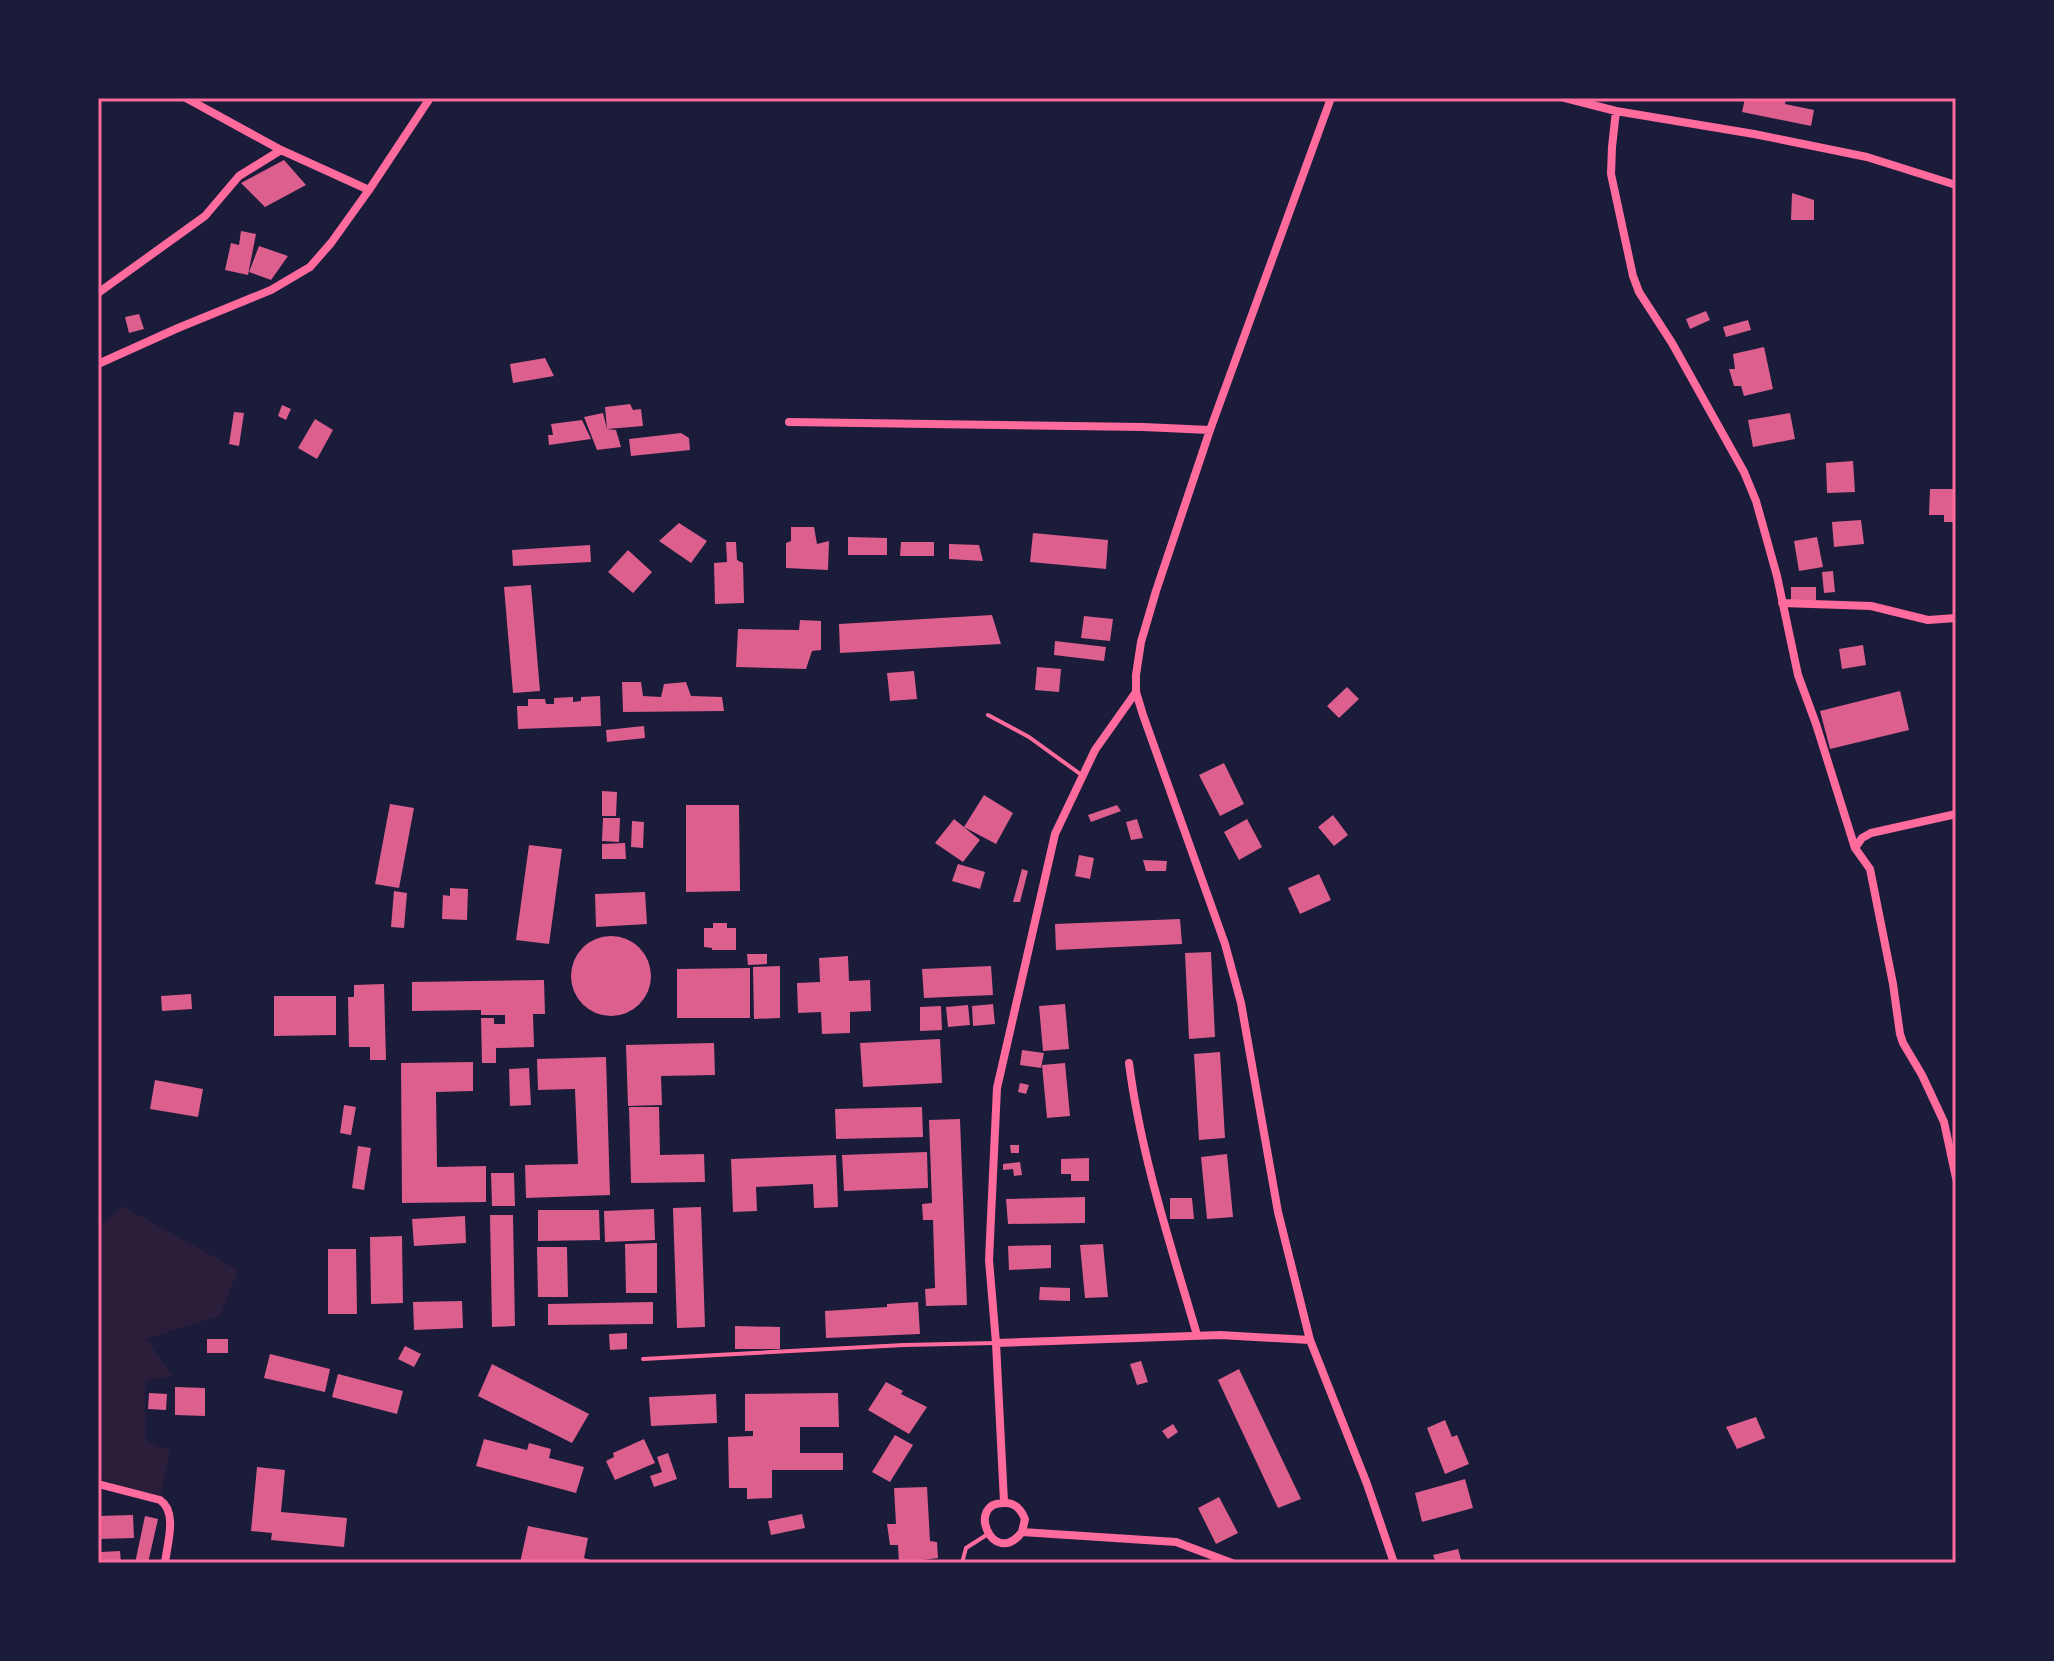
<svg xmlns="http://www.w3.org/2000/svg" width="2054" height="1661" font-family="Overpass,sans-serif">
	<style>
		.green { fill: #2a1e3b }
		.building { fill: #dd5f8e }
		.lines { fill: none; stroke-linecap: round; stroke-linejoin: round }
		.service { stroke: #ff6b9d; stroke-width: 4 }
		.minor { stroke: #ff6b9d; stroke-width: 8 }
		.neatline { fill: none; stroke: #ff6b9d; stroke-width: 3 }
	</style>
	<rect width="100%" height="100%" fill="#1b1b3a"/>
	<path class="green" d="M122,1206L238,1270L220,1316L146,1339L173,1376L145,1381V1440L170,1451L160,1500L98,1478V1228Z"/>
	<path class="building" d="M1745,98H1786L1785,104L1814,110L1811,126L1742,112Z
		M284,160L306,185L265,207L241,183Z
		M1792,193L1814,200V220H1791Z
		M241,231L256,234L248,275L225,270L231,243L239,245Z
		M259,246L288,256L271,280L249,272Z
		M1706,311L1710,320L1690,329L1686,319Z
		M139,314L144,329L129,333L125,317Z
		M1748,320L1751,330L1726,337L1723,327Z
		M1764,347L1773,389L1744,396L1741,386H1734L1729,369H1735L1733,354Z
		M545,358L554,376L513,383L510,364Z
		M630,404L633,410L641,409L643,426L607,429L616,430L621,447L597,450L584,417L603,413L607,429L605,407Z
		M282,405L291,409L286,420L278,416Z
		M234,412L244,413L239,446L229,444Z
		M1790,413L1795,439L1753,447L1748,420Z
		M315,419L333,430L317,459L298,448Z
		M582,420L591,439L549,445L548,435H553L551,424Z
		M681,433L689,438L690,450L631,456L629,439Z
		M1853,461L1855,492L1827,493L1826,463Z
		M1930,489H1956V522H1944V515H1929Z
		M1861,520L1864,544L1834,547L1832,522Z
		M679,523L707,541L691,563L659,541Z
		M791,527H814L817,544L829,541L828,570L786,568V543L791,541Z
		M1033,533L1108,540L1106,569L1030,562Z
		M848,537L887,538V555H848Z
		M1817,537L1823,567L1799,571L1794,541Z
		M726,542H736L737,560L743,563L744,603L715,604L714,563L727,562Z
		M901,542H934V556H900Z
		M949,544L979,545L983,561L949,559Z
		M590,545L591,562L513,566L512,550Z
		M628,550L652,572L633,593L608,572Z
		M1833,571L1835,592L1824,593L1822,572Z
		M531,585L540,691L513,693L504,587Z
		M1791,587H1816V600H1791Z
		M992,615L1001,644L840,653L839,624Z
		M1084,616L1113,619L1110,641L1081,638Z
		M800,620L821,621V650L812,651L806,669L736,667L738,629L799,630Z
		M1055,641L1106,647L1104,661L1054,655Z
		M1863,645L1866,665L1842,669L1839,649Z
		M1037,667L1061,669L1059,692L1035,690Z
		M914,671L917,699L890,701L887,673Z
		M622,682H641L643,696L661,697L664,684L686,682L691,696L722,697L724,711L623,712Z
		M1347,687L1359,699L1339,718L1327,706Z
		M1900,691L1909,730L1830,749L1820,711Z
		M600,696L601,726L518,729L517,706H528V699H545L546,704H554V698L573,697V702L581,701V697Z
		M644,726L645,738L607,742L606,730Z
		M1224,763L1244,804L1220,816L1199,775Z
		M602,791L617,792L616,816H602Z
		M984,795L1013,813L996,844L964,827Z
		M390,804L414,808L399,888L375,884Z
		M686,805H739L740,891L686,892Z
		M1117,805L1121,811L1091,822L1088,815Z
		M1333,815L1348,835L1334,846L1318,827Z
		M603,818H620L619,842L602,841Z
		M954,819L980,840L963,862L935,843Z
		M1137,819L1143,838L1131,840L1126,822Z
		M1247,819L1262,847L1239,860L1224,832Z
		M632,821L644,822L643,848L631,847Z
		M625,843L626,859H602V844Z
		M529,845L562,849L549,944L516,940Z
		M1079,855L1094,858L1090,879L1075,876Z
		M1143,860L1167,861L1166,871H1146Z
		M958,864L985,872L980,889L952,881Z
		M1022,869L1028,871L1020,902H1013Z
		M1319,874L1331,900L1300,914L1288,888Z
		M450,888L468,889L467,920L442,919L443,895L450,896Z
		M394,891L407,893L404,928L391,927Z
		M645,892L647,924L596,927L595,894Z
		M1180,919L1182,944L1056,950L1055,924Z
		M713,923H727V928H736V950H712V948L704,947V928H713Z
		M571 976a40 40 0 1 1 80 0a40 40 0 1 1-80 0Z
		M1211,952L1215,1037L1189,1039L1185,953Z
		M747,954H767V964L748,965Z
		M848,956L849,981L870,980L871,1011L850,1012V1033L822,1034L821,1012L798,1013L797,983L820,982L819,958Z
		M780,966V1018L754,1019L753,967Z
		M991,966L993,995L924,998L922,969Z
		M750,968V1018H677V969Z
		M544,980L545,1014H533L534,1047L496,1048V1063H482L481,1018H494V1024H505V1015H481V1010L412,1011V982Z
		M384,984L386,1060H370V1047H349L348,997H354V985Z
		M191,994L192,1009L162,1011L161,996Z
		M274,996H336V1035L274,1036Z
		M993,1004L995,1024L973,1026L972,1006Z
		M1065,1004L1069,1049L1043,1051L1039,1006Z
		M968,1005L970,1025L948,1027L946,1007Z
		M941,1006L942,1030L920,1031V1007Z
		M940,1039L942,1083L863,1087L860,1043Z
		M714,1043L715,1075L661,1076L662,1105L628,1106L626,1045Z
		M1022,1050L1044,1053L1041,1068L1020,1065Z
		M1220,1052L1225,1138L1199,1140L1194,1054Z
		M606,1057L610,1195L526,1198L525,1165L578,1164L575,1089L538,1090L537,1059Z
		M473,1062V1091L436,1092L437,1167L486,1166V1202L402,1203L401,1063Z
		M1065,1063L1070,1116L1047,1118L1042,1065Z
		M529,1068L531,1105L510,1106L509,1069Z
		M155,1080L203,1089L198,1117L150,1109Z
		M1020,1083L1029,1085L1026,1094L1018,1092Z
		M344,1105L356,1107L351,1135L340,1133Z
		M629,1107H659L660,1155L704,1154L705,1182L631,1183Z
		M922,1107L923,1137L836,1139L835,1109Z
		M960,1119L967,1305L926,1306L925,1289L935,1288L933,1220H923L922,1204L932,1203L929,1120Z
		M1010,1145H1019V1153H1011Z
		M358,1146L371,1148L364,1190L352,1188Z
		M927,1152L928,1188L844,1191L842,1155Z
		M1227,1154L1233,1217L1207,1219L1201,1157Z
		M836,1155L838,1207L814,1208L813,1184L756,1187L757,1211L733,1212L731,1159Z
		M1089,1158V1181H1071V1174H1061V1159Z
		M1020,1162L1022,1175L1014,1176L1013,1169L1003,1170V1164Z
		M491,1173H514L515,1206H492Z
		M1085,1197V1223L1008,1224L1006,1199Z
		M1170,1198H1192L1194,1219H1170Z
		M701,1207L705,1327L677,1328L673,1208Z
		M654,1209L655,1240L605,1242L604,1211Z
		M538,1210H599L600,1240L538,1241Z
		M490,1215H513L515,1326L492,1327Z
		M465,1216L466,1243L414,1246L412,1219Z
		M402,1236L403,1303L371,1304L370,1237Z
		M657,1243V1293H626L625,1244Z
		M1103,1244L1108,1297L1085,1298L1080,1245Z
		M1051,1245V1268L1009,1270L1008,1246Z
		M537,1247H567L568,1297H538Z
		M328,1249H356L357,1314H328Z
		M1040,1287L1070,1288V1301L1039,1300Z
		M462,1301L463,1328L414,1330L413,1302Z
		M653,1302V1324L548,1325V1304Z
		M918,1302L920,1334L826,1338L825,1311L887,1307V1304Z
		M735,1326L780,1327V1349H735Z
		M627,1333V1349L610,1350L609,1334Z
		M207,1339H228V1353H207Z
		M405,1346L421,1354L414,1367L398,1359Z
		M270,1354L330,1369L325,1392L264,1378Z
		M1141,1361L1148,1382L1137,1385L1130,1364Z
		M492,1364L589,1414L572,1443L478,1396Z
		M1239,1369L1301,1499L1278,1508L1218,1380Z
		M338,1374L403,1391L397,1414L332,1397Z
		M886,1382L903,1391L901,1394L927,1407L909,1434L868,1410Z
		M175,1387L205,1388V1416L175,1415Z
		M149,1393L167,1394L166,1410L148,1409Z
		M838,1393L839,1427H800V1453H843V1470H772V1498L747,1499V1488H729L728,1437L753,1436V1431H745V1394Z
		M716,1394L717,1423L651,1426L649,1397Z
		M1756,1417L1765,1438L1737,1449L1726,1427Z
		M1445,1420L1452,1437L1457,1435L1469,1464L1445,1474L1427,1428Z
		M1173,1424L1178,1432L1168,1439L1162,1431Z
		M895,1435L913,1445L890,1482L872,1472Z
		M484,1439L527,1450L529,1443L551,1449L549,1458L584,1467L576,1493L476,1466Z
		M644,1439L655,1463L615,1480L606,1461L614,1457L613,1453Z
		M668,1453L677,1479L654,1487L650,1476L662,1472L657,1457Z
		M257,1467L285,1470L281,1512L347,1518L344,1547L271,1540L272,1533L251,1531Z
		M1465,1479L1473,1508L1422,1522L1415,1493Z
		M927,1487L930,1541L937,1542L938,1558L899,1563L898,1545H890L887,1524H896L894,1488Z
		M1219,1497L1238,1533L1216,1544L1198,1508Z
		M802,1514L805,1528L771,1535L768,1521Z
		M133,1515L134,1538L98,1539V1516Z
		M145,1516L158,1519L148,1563H135Z
		M528,1526L588,1538L584,1558L601,1563H520Z
		M1458,1549L1462,1563H1436L1433,1555Z
		M120,1551L121,1563H100V1552Z"/>
	<g class="lines">
		<path class="service" d="M988,715L1029,737L1083,776
			M643,1359L904,1345L996,1343
			M962,1563L966,1548L988,1534"/>
		<path class="minor" d="M186,98L281,150L369,190
			M1331,98L1210,430L1156,591L1141,642L1136,675V692L1143,715L1225,944L1241,1003L1278,1212L1310,1340L1367,1484L1394,1563
			M1565,98L1616,111L1754,134L1867,157L1956,185
			M1616,111L1612,147L1611,174L1633,276L1639,292L1672,343L1744,472L1756,501L1777,576L1798,675L1816,724L1855,848L1870,869L1893,984L1900,1034L1903,1043L1922,1075L1944,1122L1956,1178
			M98,293L205,216L239,176L281,150
			M98,364L178,328L271,290L310,267L331,243L369,190L430,98
			M789,422L1143,427L1210,430
			M1782,603L1871,606L1928,620L1956,618
			M1136,692L1095,750L1055,834L997,1088L989,1260L996,1343L1220,1335L1310,1340
			M1855,848L1862,838L1871,833L1956,814
			M1129,1063C1141,1156 1171,1246 1197,1335
			M996,1343L1004,1502
			M98,1484L160,1500C178,1512 167,1544 165,1563
			M1022,1532L1025,1519C1021,1510 1016,1503 1006,1503C964,1500 993,1570 1022,1532L1176,1542L1232,1563"/>
	</g>
	<rect width="2054" height="1661" fill="none" stroke="#1b1b3a" stroke-width="200"/>
	<rect x="100" y="100" width="1854" height="1461" class="neatline"/>
</svg>
